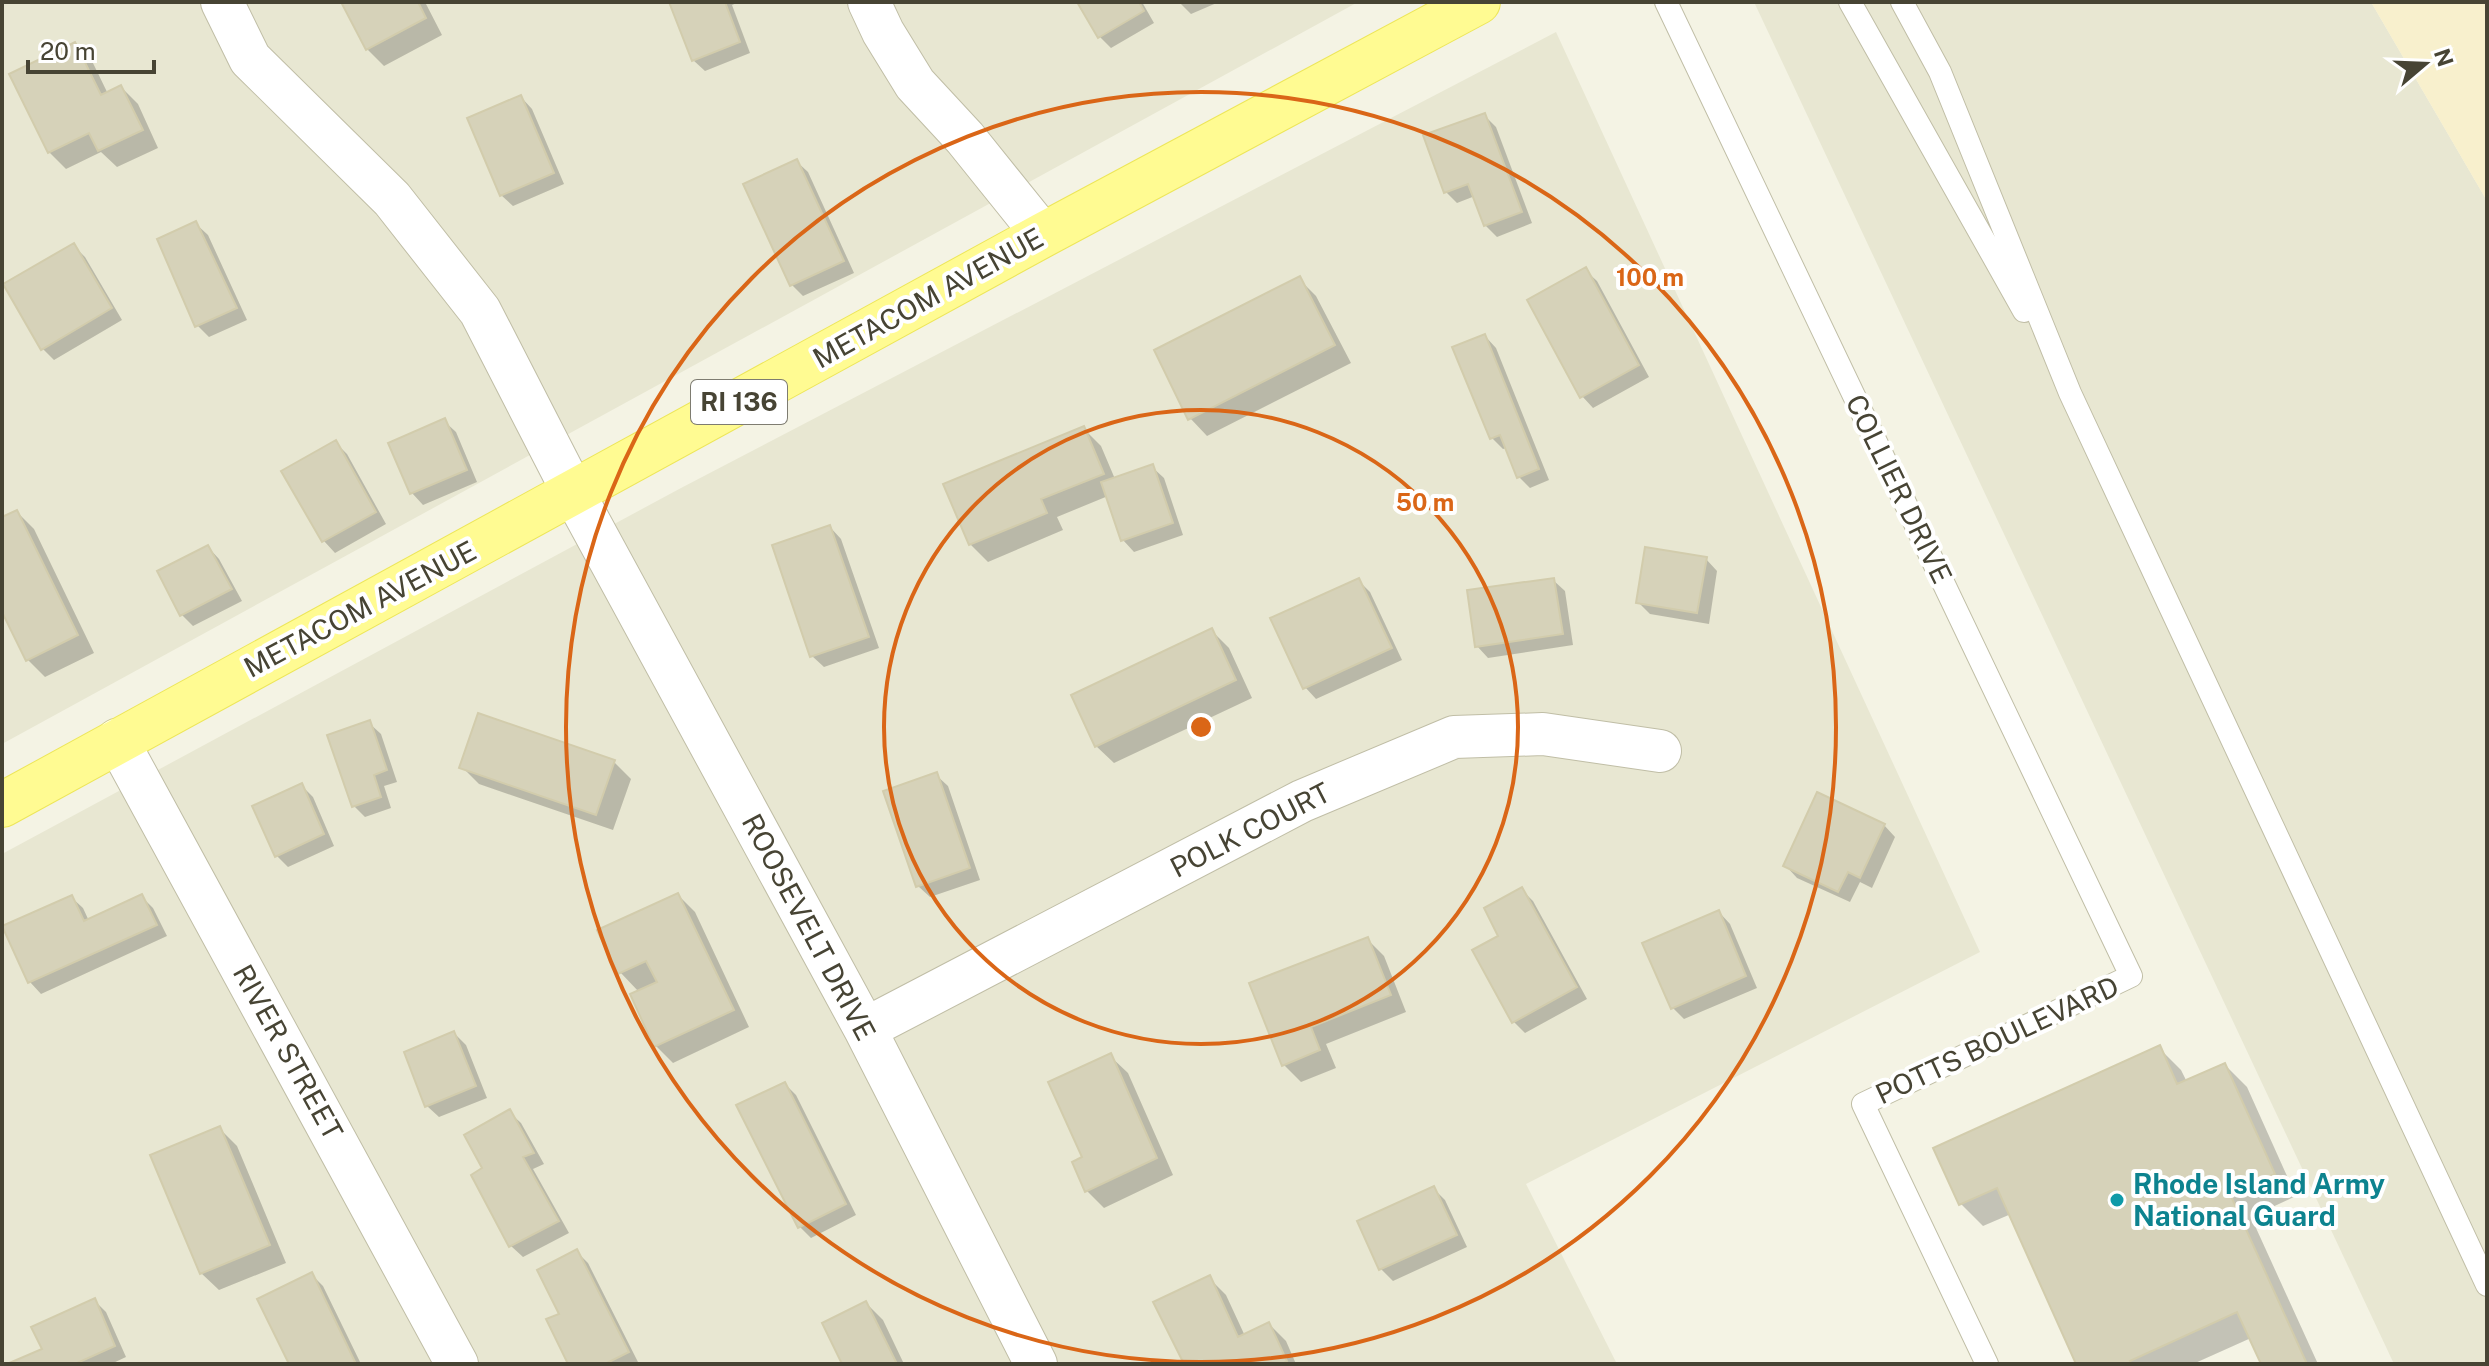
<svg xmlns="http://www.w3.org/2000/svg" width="2489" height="1366" font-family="'Public Sans',sans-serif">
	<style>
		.residential { fill: #e8e7d2 }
		.commercial { fill: #f8f0cd }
		.shadow { fill: #0003 }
		.building { fill: #d6d2b9; stroke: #d2ccac; stroke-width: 2 }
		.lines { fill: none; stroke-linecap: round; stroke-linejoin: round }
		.service-casing { stroke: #c0bea6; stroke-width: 24 }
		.minor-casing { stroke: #c0bea6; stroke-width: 44 }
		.primary-casing { stroke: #ede659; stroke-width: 46 }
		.service { stroke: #fff; stroke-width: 22 }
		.minor { stroke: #fff; stroke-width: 42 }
		.primary { stroke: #fffb92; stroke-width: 44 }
		.ring { fill: none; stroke: #da6617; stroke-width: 4 }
		.culture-dot { fill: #0f9aa8; stroke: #fff; stroke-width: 3 }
		.labels { text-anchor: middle; stroke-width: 8; stroke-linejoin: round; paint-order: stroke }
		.shield { fill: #fff; stroke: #7e7c71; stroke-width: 2 }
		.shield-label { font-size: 26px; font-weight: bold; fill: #474434 }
		.street-label { font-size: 28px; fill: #474434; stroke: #fff }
		.culture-label { font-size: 28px; font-weight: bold; fill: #0d838f; stroke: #fff; text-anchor: start }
		.centre { fill: #da6617; stroke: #fff; stroke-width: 4 }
		.ring-label { font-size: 24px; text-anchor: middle; font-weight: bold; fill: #da6617; stroke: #fff; stroke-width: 8; stroke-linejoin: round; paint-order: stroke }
	</style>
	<rect width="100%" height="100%" fill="#f4f3e4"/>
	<path class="residential" d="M2,2H1358L2,744Z
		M1754,2H2371L2487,201V1364H2394Z
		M1556,32L1980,952L1526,1184L1617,1364H2V854L681,488Z"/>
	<path class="commercial" d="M2371,2H2487V201Z"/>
	<path class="shadow" d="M343,2H425L442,35L384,66L367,49Z
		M671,2H739L732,5L750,53L705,71L693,60Z
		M1079,2H1142L1154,23L1111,48L1100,37Z
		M1179,2H1219L1191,14Z
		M75,44L92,61L108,94L121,87L138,104L158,148L117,167L101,152L66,169L49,152Z
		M521,97L532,109L564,184L513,206L501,195Z
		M1484,115L1496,127L1532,223L1497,237L1485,225L1475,196L1457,203L1446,192Z
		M796,161L808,172L854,273L803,296L792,285Z
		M196,224L208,235L247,320L209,337L197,325Z
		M74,246L85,257L122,320L54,360L42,348Z
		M1585,270L1597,281L1649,377L1593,408L1582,396Z
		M1299,279L1316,296L1351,363L1207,436L1190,418Z
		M1485,336L1496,348L1549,480L1530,488L1518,476L1507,448L1503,449L1492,438Z
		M444,421L456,432L477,482L423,505L412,493Z
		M1084,429L1101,446L1115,479L1152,467L1164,478L1183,535L1134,552L1123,540L1108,496L1057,517L1063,530L988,562L970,544Z
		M336,443L347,454L386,524L335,553L324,541L284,472Z
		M17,512L34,529L94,653L45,677L28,660L2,608V520Z
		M830,527L841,539L879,648L824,667L812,656Z
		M208,547L219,559L242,601L193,626L182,615Z
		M1706,559L1717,571L1709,624L1650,614L1638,602Z
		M1358,580L1370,592L1402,660L1316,699L1305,687Z
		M1553,580L1565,591L1573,645L1488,658L1477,646Z
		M1212,631L1229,648L1252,698L1114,763L1096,746Z
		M369,723L381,734L397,782L384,786L391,808L365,817L354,806Z
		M614,762L631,779L613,830L479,784L462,767Z
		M936,775L948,786L980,880L930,897L918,886Z
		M301,785L313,797L334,846L288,867L277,856Z
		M1884,825L1895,837L1872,888L1860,882L1850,902L1797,878L1786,866Z
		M1522,890L1533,901L1587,999L1525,1033L1513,1021L1501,936Z
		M678,895L695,912L749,1027L673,1063L656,1046L639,992L620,972Z
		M141,896L153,908L167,936L41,994L30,982L5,927L71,897L83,908L89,921Z
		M1719,912L1730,924L1757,988L1684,1019L1673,1008Z
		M1367,939L1384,956L1406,1012L1326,1044L1336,1068L1301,1082L1284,1065Z
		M454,1033L466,1045L487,1098L439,1117L427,1106Z
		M2159,1048L2181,1070L2187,1082L2225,1065L2247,1087L2296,1196L2251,1217L2318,1364H2263L2251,1338L2193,1364H2078L2011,1214L1983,1226L1961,1204Z
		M1110,1056L1128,1073L1173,1175L1104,1208L1087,1191L1085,1158Z
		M785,1084L796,1095L856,1215L811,1238L800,1227Z
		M509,1112L521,1123L544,1164L533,1169L569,1233L523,1257L511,1246L485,1169Z
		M220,1129L237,1146L286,1263L219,1290L201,1273Z
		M1433,1188L1445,1200L1467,1247L1393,1281L1381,1269L1359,1222Z
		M577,1252L588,1263L639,1364H571L562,1315Z
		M312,1275L323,1286L361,1364H291Z
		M1209,1278L1226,1295L1245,1336L1269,1324L1286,1341L1296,1364H1186Z
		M94,1300L106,1312L126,1357L111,1364H12L45,1350Z
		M866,1303L883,1320L904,1364H844Z"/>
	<path class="building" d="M341,2H418L426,18L366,50Z
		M669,2H725L740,42L692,61Z
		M1077,2H1139L1144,11L1098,38Z
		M75,42L101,95L121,85L143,130L98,151L89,133L48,153L9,74Z
		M521,95L554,173L500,196L467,118Z
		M1485,113L1522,212L1484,226L1468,184L1444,193L1423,135Z
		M797,159L844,261L790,286L743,184Z
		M196,221L237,308L195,327L157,239Z
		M74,243L112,308L41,350L3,284Z
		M1586,267L1639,365L1580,398L1527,300Z
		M1300,276L1335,345L1188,420L1154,350Z
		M1485,334L1539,469L1517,478L1500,435L1490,439L1452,347Z
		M445,418L467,470L410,494L388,443Z
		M1084,426L1104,474L1041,499L1047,513L969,545L943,484Z
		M336,440L376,512L322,542L281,471Z
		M1153,464L1173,523L1121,541L1101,482Z
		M17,510L78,635L26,661L2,612V517Z
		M830,525L869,637L810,657L772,545Z
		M208,545L232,589L180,616L157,571Z
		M1645,547L1707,557L1697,613L1636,603Z
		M1359,578L1392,648L1303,689L1270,618Z
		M1554,578L1563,634L1475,647L1467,590Z
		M1212,628L1236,680L1095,747L1071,695Z
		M478,713L615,760L596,815L459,768Z
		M370,720L387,770L374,775L381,797L352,807L327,735Z
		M937,772L970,868L916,887L883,791Z
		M302,783L324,834L275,857L252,806Z
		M1817,792L1885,824L1860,878L1848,872L1838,892L1783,866Z
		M1522,887L1577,987L1512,1023L1472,950L1498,936L1484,908Z
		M678,893L734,1010L654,1047L630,994L657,982L646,961L618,974L597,930Z
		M142,894L157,925L28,983L2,926L72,895L84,921Z
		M1719,910L1746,976L1671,1009L1642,943Z
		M1368,937L1391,995L1311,1027L1320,1050L1282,1066L1249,983Z
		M454,1031L476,1086L425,1107L404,1052Z
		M2160,1045L2177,1084L2225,1063L2275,1174L2230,1194L2307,1364H2261L2237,1312L2130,1361L2132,1364H2076L1997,1188L1959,1205L1933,1148Z
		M1111,1053L1157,1158L1085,1192L1072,1162L1082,1157L1048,1082Z
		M785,1082L846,1204L798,1228L736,1105Z
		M510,1109L534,1153L523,1157L559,1221L509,1247L471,1175L482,1168L464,1135Z
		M220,1126L270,1245L200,1274L150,1155Z
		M1434,1186L1457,1235L1379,1270L1357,1221Z
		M577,1249L629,1352L605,1364H568L546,1319L559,1314L537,1270Z
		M312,1272L356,1364H289L257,1299Z
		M1210,1275L1238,1337L1269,1322L1287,1361L1282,1364H1184L1153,1302Z
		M95,1298L115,1346L75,1364H7L42,1349L31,1327Z
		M866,1301L897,1364H842L822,1323Z"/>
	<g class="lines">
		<defs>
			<path id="service" d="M1666,2L2131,976L1863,1104L1987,1364
				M1850,2L2024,311
				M1902,2L1940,72L2070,393L2487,1285"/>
			<path id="minor" d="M222,2L250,59L392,199L480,311L574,494L865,1029L1036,1364
				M869,2L883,32L915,84L965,138L1043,235
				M117,740L457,1364
				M865,1029L1302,801L1454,737L1543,734L1660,751"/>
			<path id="primary" d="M2,805L1043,235L1478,2"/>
		</defs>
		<use href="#service" class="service-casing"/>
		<use href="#minor" class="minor-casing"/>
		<use href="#primary" class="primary-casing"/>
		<use href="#service" class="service"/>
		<use href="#minor" class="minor"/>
		<use href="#primary" class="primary"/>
	</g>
	<g class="ring">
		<circle cx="1201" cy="727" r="317"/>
		<circle cx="1201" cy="727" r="635"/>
	</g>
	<circle class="culture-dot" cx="2117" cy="1200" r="8"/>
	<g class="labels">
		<rect class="shield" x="691" y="380" width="96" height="44" rx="6"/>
		<g class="shield-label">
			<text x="739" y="411">RI 136</text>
		</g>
		<g class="street-label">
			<text transform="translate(928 298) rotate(-29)" y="10">METACOM AVENUE</text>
			<text transform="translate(1899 489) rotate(64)" y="10">COLLIER DRIVE</text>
			<text transform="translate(360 609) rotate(-28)" y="10">METACOM AVENUE</text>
			<text transform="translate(1250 830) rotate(-27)" y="10">POLK COURT</text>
			<text transform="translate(809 927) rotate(62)" y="10">ROOSEVELT DRIVE</text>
			<text transform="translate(1997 1040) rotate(-25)" y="10">POTTS BOULEVARD</text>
			<text transform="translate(288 1052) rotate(61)" y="10">RIVER STREET</text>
		</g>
		<g class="culture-label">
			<text x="2133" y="1194">Rhode Island Army<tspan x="2133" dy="32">National Guard</tspan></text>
		</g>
	</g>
	<circle cx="1201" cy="727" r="12" class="centre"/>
	<g class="ring-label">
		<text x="1650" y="286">100 m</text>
		<text x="1425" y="511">50 m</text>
	</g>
	<rect width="2489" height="1366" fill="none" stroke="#474434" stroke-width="8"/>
	<g transform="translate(2425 64) rotate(71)" stroke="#ffffff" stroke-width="6" paint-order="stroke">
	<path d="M0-6L14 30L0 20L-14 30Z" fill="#474434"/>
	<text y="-12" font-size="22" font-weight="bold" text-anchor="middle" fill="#474434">N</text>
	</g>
	<path d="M28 60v12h126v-12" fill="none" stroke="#474434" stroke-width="4"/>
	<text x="40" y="60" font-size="24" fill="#474434" stroke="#ffffff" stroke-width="6" paint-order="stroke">20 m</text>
</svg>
